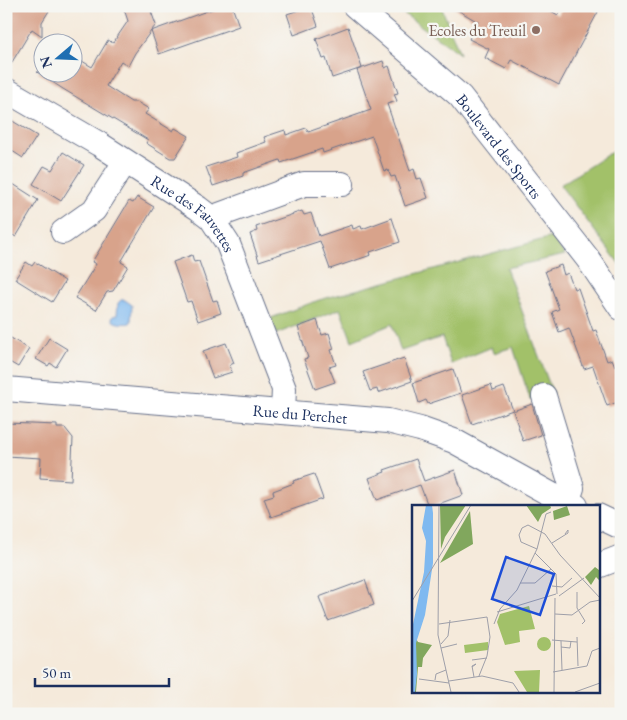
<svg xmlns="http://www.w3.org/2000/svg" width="627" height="720" font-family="'EB Garamond',serif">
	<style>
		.green { fill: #a2c169; stroke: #5e7864 }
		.water { fill: #7fb9f0; stroke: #4d74a7 }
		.building { fill: #d8a38b }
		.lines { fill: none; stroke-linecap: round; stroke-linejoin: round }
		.minor-casing { stroke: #67708a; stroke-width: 26 }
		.minor { stroke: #fff; stroke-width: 24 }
		.education-dot { fill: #8d6e63; stroke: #f6f6f2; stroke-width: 2 }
		.labels { text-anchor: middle; stroke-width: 4.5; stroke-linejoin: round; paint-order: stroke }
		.education-label { font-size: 16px; fill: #785e54; stroke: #f6f6f2; text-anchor: end }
		.street-label { font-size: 16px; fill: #1b2f5e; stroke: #f6f6f2 }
		.inset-road { fill: none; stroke: #9e9fa9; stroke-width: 1 }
		.view { fill: #1d4ed8; fill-opacity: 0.15; stroke: #1d4ed8; stroke-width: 2.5 }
		.inset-edge { fill: none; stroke: #1b2f5e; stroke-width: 2.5 }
	</style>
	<rect width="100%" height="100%" fill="#f6f6f2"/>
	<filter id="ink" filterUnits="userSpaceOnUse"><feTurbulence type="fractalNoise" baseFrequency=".02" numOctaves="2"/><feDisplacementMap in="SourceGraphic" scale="10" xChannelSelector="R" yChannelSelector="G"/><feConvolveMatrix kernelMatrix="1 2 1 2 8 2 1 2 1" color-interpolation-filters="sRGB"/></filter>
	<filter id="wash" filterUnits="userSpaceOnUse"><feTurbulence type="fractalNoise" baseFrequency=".0096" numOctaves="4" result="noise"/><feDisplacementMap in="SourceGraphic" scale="20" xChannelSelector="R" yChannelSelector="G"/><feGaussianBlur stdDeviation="1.12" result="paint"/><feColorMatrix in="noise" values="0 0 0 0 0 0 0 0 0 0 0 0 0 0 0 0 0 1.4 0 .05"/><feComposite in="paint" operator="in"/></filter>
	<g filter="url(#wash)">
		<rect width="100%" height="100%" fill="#f5eadb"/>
		<path class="green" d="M393,6H441L460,54Z
			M621,146V266L560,185Z
			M552,237L565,255L506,268L553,394L530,399L513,347L494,353L492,347L451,364L442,337L401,351L392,324L352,341L340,309L276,334L271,318L319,300Z"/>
		<path class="water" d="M121,300H125L132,305L131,322L130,323C124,324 114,324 112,319L113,316L117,315L118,303Z"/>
		<g id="blocks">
			<path class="building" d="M14,6H52L42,22V36L32,29L6,72V21Z
				M123,6H149L156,25L151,31L221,6H232L239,26L159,54L151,31L135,53L128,66L121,61L106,86L131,102H137L149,109L145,114L173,131L175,128L189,136L175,158H170L146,143L148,140L63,89L37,72H72V55L92,67L108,40L113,43L128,21Z
				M311,6L318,26L294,35L287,14Z
				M451,6H542L558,15L563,6H587L598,12L559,85L511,60L506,69L485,58L489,49L469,39L478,22Z
				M348,27L362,68L332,78L326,58L323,59L316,39Z
				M383,61L385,68L389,66L398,93L394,94L397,101L387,104L410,171L414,169L417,179L421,178L428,198L405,206L395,176L391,177L388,170L384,171L372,136L323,153L322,149L281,163L280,160L243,173V176L213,186L206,167L237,157L236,153L266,142L264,137L285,130L286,135L306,128L308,132L371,110L357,70Z
				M6,117L37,136L23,158L6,147Z
				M63,152L84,165L61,201L33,184L44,166L52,170Z
				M13,184L38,200L16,237L6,231V196Z
				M137,197L154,207L121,262L128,266L113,291L107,292L96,310L75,298L96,264L92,262L111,231L129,201L133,203Z
				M302,211L304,215L311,213L319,236L352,225L353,229L361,226L362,229L392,218L400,242L370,252L371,255L330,269L320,241L259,261L250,234L257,231L256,227Z
				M192,255L194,262L199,261L213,301L217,300L221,313L198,321L191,301L187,302L173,262Z
				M26,262L32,266L35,262L65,281L52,302L15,279Z
				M561,265L564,275L568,273L574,289L578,288L593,331L596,330L607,361L612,359L615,366L621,364V401L607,406L593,366L584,369L569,328L559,332L552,312L559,309L545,271Z
				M317,320L322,335L329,333L334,349L331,350L336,365L329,367L335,382L315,389L304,359L308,358L298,327Z
				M6,335L29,349L18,367L6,360Z
				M49,338L67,349L56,367L50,363L48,366L36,359Z
				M226,343L234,363L230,365L232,372L213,378L203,351Z
				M404,358L412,381L378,393L377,389L370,391L363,372Z
				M453,369L461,393L428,404L426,400L419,403L413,383Z
				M491,385L493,391L504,387L513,410L472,424L462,395Z
				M532,404L541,435L523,441L513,411Z
				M6,423L57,425V428H65L73,438L71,480L40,478L41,458L6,456Z
				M416,459L424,481L455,470L463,495L433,506H428L420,485L377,500L369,478L385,472L384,470Z
				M314,474L323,499L271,517L264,498L274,495L273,491L294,483L293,481Z
				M365,580L374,605L328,621L319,597Z"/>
		</g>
	</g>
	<g filter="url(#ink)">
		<use href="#blocks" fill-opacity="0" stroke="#67708a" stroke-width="1"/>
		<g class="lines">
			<defs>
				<g id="minor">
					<path id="s1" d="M355,6L460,96L588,259L621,308"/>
					<path id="s2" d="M6,90L99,144L198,208L211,218L228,244L284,389L283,412"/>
					<path d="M211,218L304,184H342"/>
					<path d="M63,232L94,210L125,162"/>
					<path id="s3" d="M6,389L388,421L420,429L454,441L552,495L576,506"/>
					<path d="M544,396L572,488L567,502"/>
					<path d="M598,516L621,527"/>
					<path d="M598,566L621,557"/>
				</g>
			</defs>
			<use href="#minor" class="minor-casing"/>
			<use href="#minor" class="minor"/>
		</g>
	</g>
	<circle class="education-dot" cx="536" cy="30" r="5"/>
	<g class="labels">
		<g class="education-label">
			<text x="526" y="36">Ecoles du Treuil</text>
		</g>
		<g class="street-label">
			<text dy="6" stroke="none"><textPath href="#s1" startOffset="202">Boulevard des Sports</textPath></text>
			<text dy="6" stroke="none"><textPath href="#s2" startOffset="226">Rue des Fauvettes</textPath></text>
			<text dy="6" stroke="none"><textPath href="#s3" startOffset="295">Rue du Perchet</textPath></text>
		</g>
	</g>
	<g transform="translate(412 505)">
		<rect width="188" height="188" fill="#f5eadb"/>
		<path d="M117,101L123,124L107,126L108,137L93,140L85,117L88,109ZM125 139a7 7 0 1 1 14 0a7 7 0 1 1-14 0ZM76,137V145L53,148L52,140ZM128,165L127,187H115L102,166Z" fill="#a2c169"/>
		<path d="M28,0H54L33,32L29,44ZM114,0H138L139,3L130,9L126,17ZM155,1L158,10L142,15L141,6ZM58,6L61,39L28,58ZM183,62L187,65V75L184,72L179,80L173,72ZM0,127L6,137L20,140L11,153L10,162H6L4,187H0Z" fill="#81a75d"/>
		<path d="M14,0H20L21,8V58L13,110L4,138L5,169L3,187H0V124L12,67L14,36L10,23Z" fill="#7fb9f0"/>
		<path class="inset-road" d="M27,0L26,130L39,187M140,38L156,28V25L153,29M125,44L109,37L107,30L110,23L116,20L133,29L148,50L188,93M123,48L144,69L145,89M108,78H123L139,64M140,81L150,82L160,73M165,87V103L173,116L170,119M147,91L172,73M0,96L59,0M85,107L144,89M143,109L160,110L178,97L188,95M27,119L75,112L78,132L75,151L67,171M82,119L88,104L105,85L125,44L134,9L139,7M165,132L166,161M140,135L165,137M149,136L150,165M29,139L36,131L38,115M149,142L158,143L159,136M29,143L45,139M60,155L75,153M60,162L64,159L60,161L62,172M141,167L175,161L180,146L188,143M7,174L37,178M23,175L24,169L34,165M37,176L70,171L101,178L107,187M142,187L143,93M163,187L188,178"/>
		<path class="view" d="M94,52L142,69L128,110L80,94Z"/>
		<rect width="188" height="188" class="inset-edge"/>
	</g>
	<rect width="627" height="720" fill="none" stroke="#f6f6f2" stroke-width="25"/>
	<g transform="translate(58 58) rotate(251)"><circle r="24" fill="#f6f6f2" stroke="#9ea6b7"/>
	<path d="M0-4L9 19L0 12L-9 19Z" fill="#1f6fb2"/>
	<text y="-8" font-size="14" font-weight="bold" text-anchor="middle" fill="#1b2f5e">N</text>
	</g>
	<path d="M35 678v8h134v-8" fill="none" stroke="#1b2f5e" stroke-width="2.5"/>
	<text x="42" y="678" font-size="15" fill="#1b2f5e" stroke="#f6f6f2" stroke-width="4" paint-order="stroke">50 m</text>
</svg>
